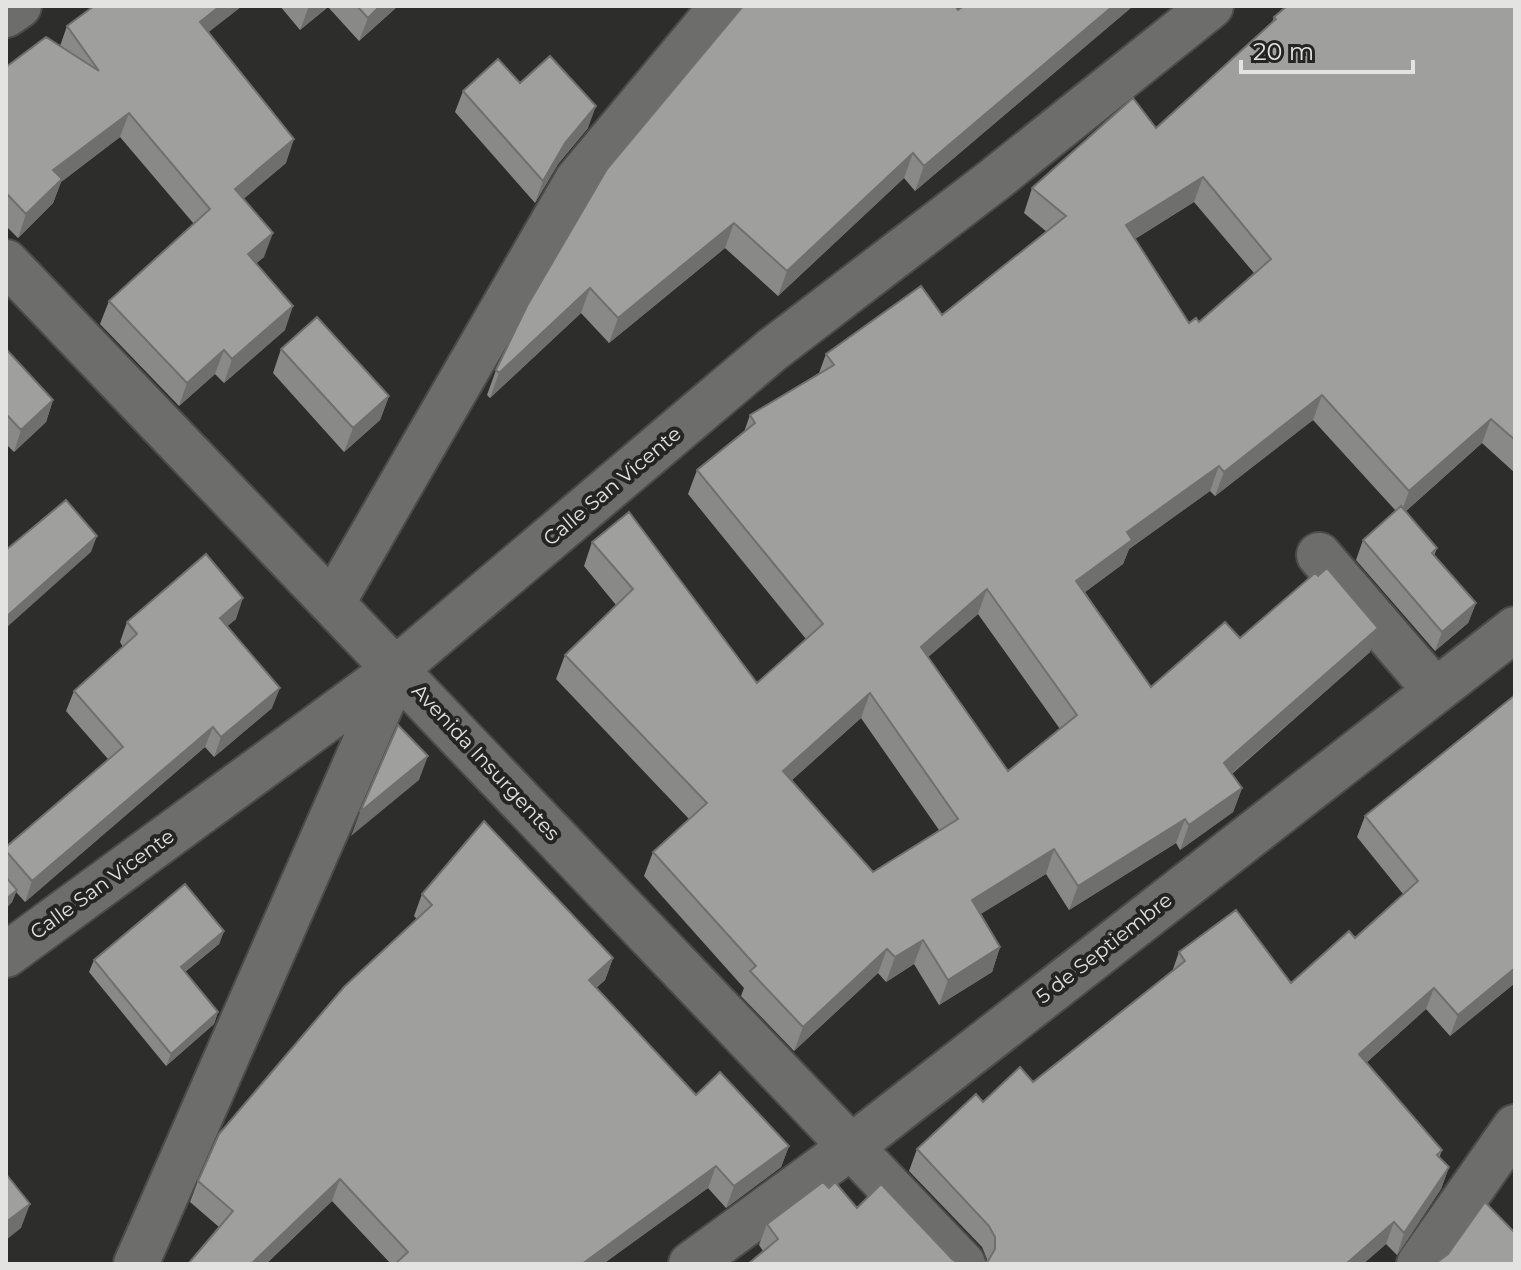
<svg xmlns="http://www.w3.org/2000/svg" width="1521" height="1270" font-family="Montserrat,sans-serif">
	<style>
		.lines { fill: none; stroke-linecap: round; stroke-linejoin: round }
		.minor-casing { stroke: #4b4b4a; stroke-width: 48 }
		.tertiary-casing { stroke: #4b4b4a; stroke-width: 48 }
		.minor { stroke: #6d6e6b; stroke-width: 44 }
		.tertiary { stroke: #6d6e6b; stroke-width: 44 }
		.wall { fill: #898a87; fill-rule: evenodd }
		.shaded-wall { fill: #6f706e }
		.building { fill: #9fa09d; stroke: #6f706e; stroke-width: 2; fill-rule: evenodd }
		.labels { text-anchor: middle; stroke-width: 8; stroke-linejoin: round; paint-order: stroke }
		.street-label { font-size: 20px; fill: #e3e3e2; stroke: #242522 }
	</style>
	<rect width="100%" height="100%" fill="#2d2e2c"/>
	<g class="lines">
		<defs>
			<path id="minor" d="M6,15L19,6
				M6,262L963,1264
				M1319,555L1434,689
				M333,602L577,180L722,6
				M6,955L397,668L772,350L994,180L1211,6
				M136,1264L396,671
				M1419,1264L1515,1127"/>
			<path id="tertiary" d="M691,1264L851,1147L1515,629"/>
		</defs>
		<use href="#minor" class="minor-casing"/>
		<use href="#tertiary" class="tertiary-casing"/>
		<use href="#minor" class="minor"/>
		<use href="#tertiary" class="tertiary"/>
	</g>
	<path class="wall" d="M242,6L208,32L286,163L243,199L264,257L256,263L285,330L224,383L215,374L179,406L100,324L109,301L194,224L120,137L61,182L53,203L18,238L6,226V67L60,46L67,26Z
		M280,6H398L359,41L328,7L300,30Z
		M743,6L958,10L964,6H1133L915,191L904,178L778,296L725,248L609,343L581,313L490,398L487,395L496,370Z
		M1515,6V473L1482,443L1405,512L1437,548L1434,556L1476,603L1468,623L1435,651L1356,560L1363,540L1396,511L1313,420L1215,496L1210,491L1129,549L1123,564L1085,592L1151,687L1240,638L1370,652L1232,774L1242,788L1233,812L1180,850L1176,843L1069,910L1046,874L980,914L1000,947L992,972L939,1005L914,964L886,982L878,973L794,1051L741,996L744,988L644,876L653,852L689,819L556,679L565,655L616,605L584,566L592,542L757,683L806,639L688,494L697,470L744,432L750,415L819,373L826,354L942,315L1047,232L1024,213L1032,188L1156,128L1272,23L1274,17ZM1194,202L1254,273L1199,322L1189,323L1135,239ZM978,614L1060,729L1008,771L928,657ZM861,718L939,830L873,872L792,780Z
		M520,83L588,128L558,164L535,203L455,112L463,91Z
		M6,349L53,400L46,422L14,452L6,444Z
		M281,349L389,396L380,420L344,452L273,373Z
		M236,619L227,626L272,708L214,757L205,747L25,902L16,892L12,902L6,908V847L108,759L66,711L74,691L123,647L120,642L127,622Z
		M1365,816L1515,983L1450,1036L1426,1009L1366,1063L1442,1150L1439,1158L1449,1167L1441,1189L1397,1255L1386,1244L1363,1264H981L987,1261V1259L982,1247L909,1171L917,1149L983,1102L1033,1082L1172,972L1179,952L1291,983L1355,938L1403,894L1357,837Z
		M422,894L613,958L605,980L596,988L696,1095L789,1146L781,1167L726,1208L708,1188L603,1264H391L332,1201L266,1264H188L219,1227L190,1202L198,1181L417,919L414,916Z
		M224,931L219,944L185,972L218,1012L214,1024L166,1066L89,972L94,960Z
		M829,1188L857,1208L953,1260L763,1251L759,1245L767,1224Z"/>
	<path class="shaded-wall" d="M220,6H242L191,46L200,22Z
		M309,6H328L300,30Z
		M380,6H398L359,41L368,18Z
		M1113,6H1133L915,191L924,166Z
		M596,106L588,128L558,164L535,203L543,181L565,143Z
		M129,113L120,137L61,182L53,203L18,238L26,214L53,170Z
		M294,139L286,163L227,213L235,189Z
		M913,153L904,178L778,296L787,271Z
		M1203,177L1194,202L1117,250L1126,225Z
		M734,223L725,248L609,343L618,318Z
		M273,233L264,257L239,278L248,254Z
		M590,288L581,313L490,398L499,373Z
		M293,306L285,330L224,383L232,359Z
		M224,350L215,374L179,406L187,383Z
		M1322,395L1313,420L1215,496L1224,472Z
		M389,396L380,420L344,452L353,428Z
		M53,400L46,422L14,452L21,430Z
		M1491,419L1482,443L1400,516L1409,491Z
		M1219,466L1210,491L1129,549L1123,564L1067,605L1076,581L1127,532Z
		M97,536L91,552L6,628V617Z
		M987,589L978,614L912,671L921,647Z
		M243,598L236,619L212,639L220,618Z
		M1476,603L1468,623L1435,651L1442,632Z
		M1378,628L1370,652L1215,788L1224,763Z
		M280,688L272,708L214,757L221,737Z
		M870,693L861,718L774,796L783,771Z
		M213,727L205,747L25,902L32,881Z
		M428,756L419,780L351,836L360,812Z
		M1242,788L1233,812L1180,850L1189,825Z
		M1185,819L1176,843L1069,910L1078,886Z
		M1054,849L1046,874L963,925L972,900Z
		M17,890L12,902L6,908V899Z
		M224,931L219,944L176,979L181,967Z
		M923,940L914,964L886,982L895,957Z
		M1000,947L992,972L939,1005L948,980Z
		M887,949L878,973L794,1051L803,1027Z
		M613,958L605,980L581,1002L589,980Z
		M1515,968V983L1450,1036L1458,1015Z
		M1434,988L1426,1009L1351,1076L1359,1054Z
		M218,1012L214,1024L166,1066L171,1054Z
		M789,1146L781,1167L726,1208L734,1186Z
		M716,1166L708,1188L603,1264H582Z
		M1449,1167L1441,1189L1397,1255L1404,1233Z
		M340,1179L332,1201L266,1264H251Z
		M30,1204L21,1228L6,1240V1222Z
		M1394,1222L1386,1244L1363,1264H1346Z"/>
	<path class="building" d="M94,6H220L200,22L294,139L235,189L273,233L248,254L293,306L232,359L224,350L187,383L109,301L210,209L129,113L53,170L62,179L26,214L6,193V67L46,37L99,71L67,26Z
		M357,6H380L368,18Z
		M743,6H955L958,10L964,6H1113L924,166L913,153L787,271L734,223L618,318L590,288L499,373L496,370L527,306L607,169Z
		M1287,6H1515V440L1491,419L1409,491L1322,395L1224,472L1219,466L1127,532L1132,540L1076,581L1151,687L1225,622L1240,638L1315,573L1318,576L1327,568L1378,628L1224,763L1242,788L1189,825L1185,819L1078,886L1054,849L972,900L1000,947L948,980L923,940L895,957L887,949L803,1027L750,971L756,966L653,852L707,803L565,655L633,589L592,542L629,512L757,683L823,624L697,470L755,423L750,415L834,365L826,354L921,286L942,315L1066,216L1032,188L1133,98L1156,128L1276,19L1274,17ZM1203,177L1271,259L1199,322L1196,318L1189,323L1126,225ZM987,589L1077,715L1008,771L921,647ZM870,693L958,819L873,872L783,771Z
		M550,56L596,106L565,143L543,181L463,91L498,59L520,83Z
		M317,317L389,396L353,428L281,349Z
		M6,349L53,400L21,430L6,414Z
		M66,500L97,536L6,617V550Z
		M1401,506L1437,548L1432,553L1476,603L1442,632L1363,540Z
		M206,554L243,598L220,618L280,688L221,737L213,727L32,881L6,851V847L123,747L74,691L137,634L127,622Z
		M1515,695V968L1458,1015L1434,988L1359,1054L1442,1150L1437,1155L1449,1167L1404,1233L1394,1222L1346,1264H981L988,1261L995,1249V1237L989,1226L917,1149L976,1094L983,1102L1020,1067L1033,1082L1185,961L1179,952L1236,910L1291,983L1349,931L1355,938L1418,881L1365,816Z
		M398,725L428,756L360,812Z
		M484,821L613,958L589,980L696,1095L720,1072L789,1146L734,1186L716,1166L582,1264H395L408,1252L340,1179L251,1264H188L233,1211L198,1181L219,1134L344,987L432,905L422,894Z
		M6,877L17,890L6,899Z
		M185,884L224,931L181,967L218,1012L171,1054L94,960Z
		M6,1174L30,1204L6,1222Z
		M823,1182L829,1188L835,1182L857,1208L881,1184L953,1260L960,1264H748L778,1239L767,1224Z
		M1485,1202L1515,1233V1264H1437L1436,1263L1448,1254Z"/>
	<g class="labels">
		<g class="street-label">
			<text transform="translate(612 486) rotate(-40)" y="7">Calle San Vicente</text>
			<text transform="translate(486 762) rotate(47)" y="7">Avenida Insurgentes</text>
			<text transform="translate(102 884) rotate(-36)" y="7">Calle San Vicente</text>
			<text transform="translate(1104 948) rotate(-38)" y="7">5 de Septiembre</text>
		</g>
	</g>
	<rect width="1521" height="1270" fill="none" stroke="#e3e3e2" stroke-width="16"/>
	<path d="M1241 60v12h172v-12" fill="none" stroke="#e3e3e2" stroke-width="4"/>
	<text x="1253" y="60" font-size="24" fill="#e3e3e2" stroke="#242522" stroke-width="6" paint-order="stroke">20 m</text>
</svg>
